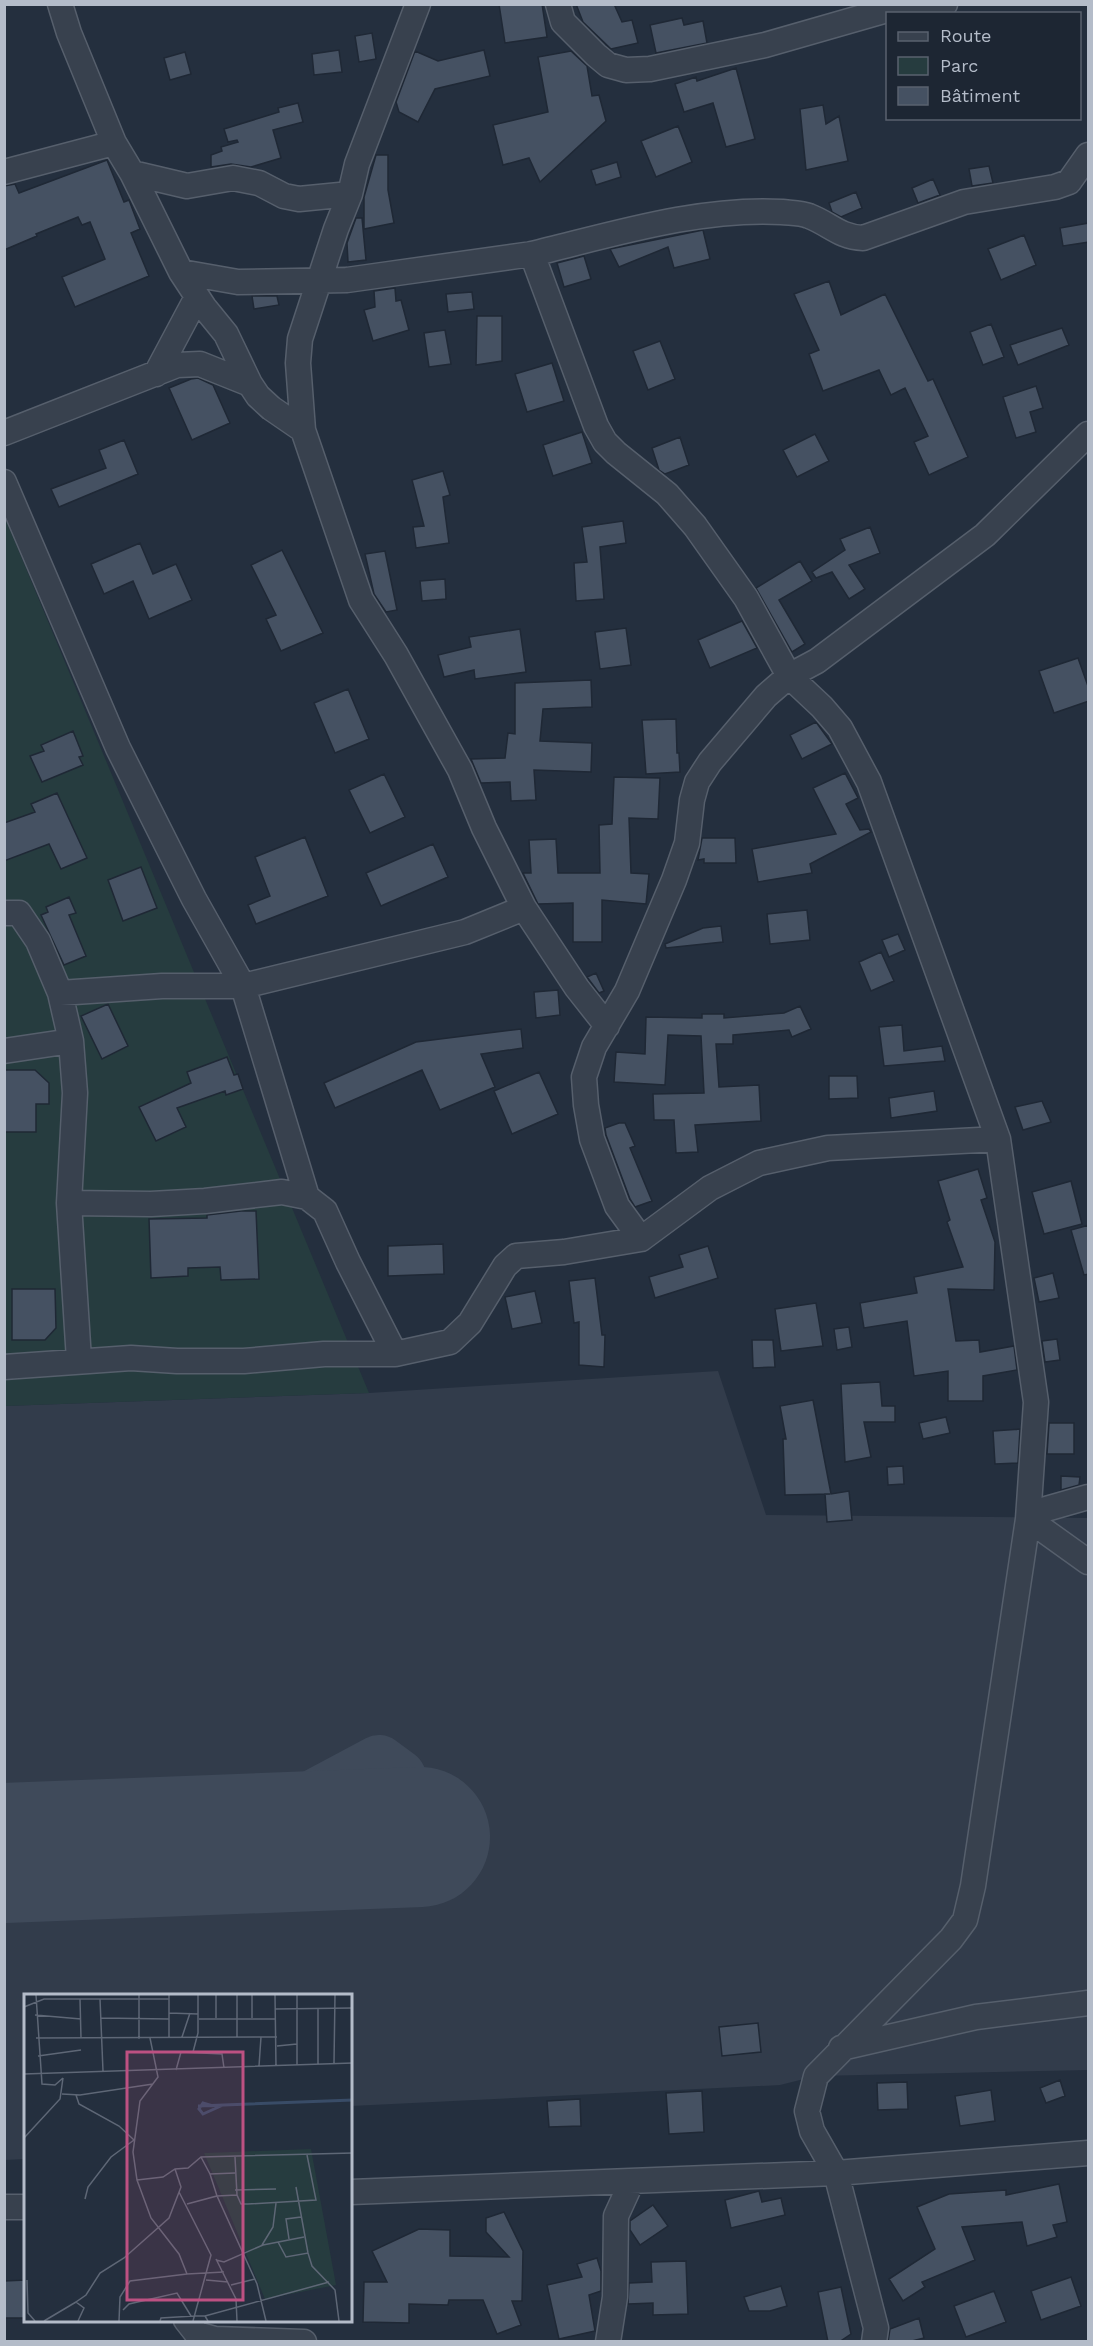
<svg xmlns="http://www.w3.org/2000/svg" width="1093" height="2346" font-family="'Work Sans',sans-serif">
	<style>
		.airport { fill: #323c4b }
		.green { fill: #263c3f }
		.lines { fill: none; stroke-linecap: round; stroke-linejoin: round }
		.taxiway { stroke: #3f4a5a; stroke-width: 56 }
		.runway { stroke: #3f4a5a; stroke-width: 140 }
		.building { fill: #455162; stroke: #1f2835; stroke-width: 1.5 }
		.minor-casing { stroke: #565f6c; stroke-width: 27 }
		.minor { stroke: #38414e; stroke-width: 24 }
		.inset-river { fill: none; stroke: #394c67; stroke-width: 3 }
		.inset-road { fill: none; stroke: #5e6776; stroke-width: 1.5 }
		.view { fill: #bd5182; fill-opacity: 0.15; stroke: #bd5182; stroke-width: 3 }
		.inset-edge { fill: none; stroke: #b4bcc9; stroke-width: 3 }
	</style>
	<rect width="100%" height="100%" fill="#242f3e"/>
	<path class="airport" d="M718,1371L766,1515L1088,1518V2070L816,2076L780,2085L351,2106V1995H26L25,2159L5,2160L4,1406L369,1393Z"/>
	<path class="green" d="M5,518L369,1393L5,1406Z"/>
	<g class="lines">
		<path class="taxiway" d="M190,1846L274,1819L379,1763L398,1777L411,1806L407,1837L397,1853L376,1866L351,1872L328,1864L284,1842"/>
		<path class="runway" d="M4,1853L420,1837"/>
	</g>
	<path class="building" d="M499,4H542L547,37L505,43Z
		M576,4H614L622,22L632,20L638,43L611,49L583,22Z
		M682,18L684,25L703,21L707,43L656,53L650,25Z
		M372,33L376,59L359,62L355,36Z
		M339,50L342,72L314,75L312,54Z
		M484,50L490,76L435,89L418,122L399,112L396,102L415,51L438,61Z
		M571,51L587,66L592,96L599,95L606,121L540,182L529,158L503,165L493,125L548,112L538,57Z
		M185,52L191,74L170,80L164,58Z
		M736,68L755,139L726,147L713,103L684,112L675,84L696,77L697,81Z
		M298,103L303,122L273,130L281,158L251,167L231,164L211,167V155L222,151L221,147L238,142L237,140L228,142L224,129L279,112L278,108Z
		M823,105L826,124L839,116L848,161L806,170L800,109Z
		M678,126L692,162L656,177L641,141Z
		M376,155H388V190L394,223L364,229V197Z
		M107,160L124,202L129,200L140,229L131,233L149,276L75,307L62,277L105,259L90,222L82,225L78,217L36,234L37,236L4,250V186L15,184L19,193Z
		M617,162L621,177L596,185L591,170Z
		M989,166L993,183L972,186L969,169Z
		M933,179L940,195L918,203L912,188Z
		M856,192L862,208L841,217L832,212L829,203Z
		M356,218H362L366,260L348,262L347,243Z
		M1089,223V242L1063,246L1060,228Z
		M703,230L710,259L674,268L668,247L619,267L610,249Z
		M1024,235L1036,265L1001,280L988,249Z
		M584,256L591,279L564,287L557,263Z
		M829,281L841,315L885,294L928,381L933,379L968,457L929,475L914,442L928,436L905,388L891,395L879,370L823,391L809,354L819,350L794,294Z
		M395,288L396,301L401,300L409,330L373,341L364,310L375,307L374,291Z
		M472,292L474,309L448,312L446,294Z
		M252,296H277L279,305L254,309Z
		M477,316H502V361L476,365Z
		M991,324L1004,357L983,365L970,332Z
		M1062,328L1069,345L1018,365L1010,345Z
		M445,330L451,364L429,367L424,333Z
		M660,341L675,379L648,390L633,351Z
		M552,363L564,401L527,412L515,374Z
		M198,378L213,385L230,423L192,440L169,388L191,379Z
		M1036,386L1043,408L1030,412L1036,432L1016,438L1003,397Z
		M582,432L592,463L553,476L543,445Z
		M815,434L829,461L797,477L783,450Z
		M680,437L689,465L665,474L659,470L652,448Z
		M124,440L138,474L59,507L51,489L106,468L99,450Z
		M443,471L450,495L443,497L449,543L416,548L413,527L424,526L412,480Z
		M623,521L626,543L600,547L604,599L576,601L574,563L587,562L582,527Z
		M870,527L880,553L849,565L865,589L849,599L832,572L816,578L812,572L845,550L840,539Z
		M140,543L153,574L176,564L192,600L149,619L133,581L104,594L91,564Z
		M282,550L323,633L281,651L266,619L276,615L251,565Z
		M385,551L397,610L386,612L374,594L365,554Z
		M800,561L812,581L779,600L805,644L792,652L756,588Z
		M445,579L446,599L422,601L420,581Z
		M742,621L757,648L710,668L698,640Z
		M626,628L631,665L600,669L595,632Z
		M520,629L526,672L475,679L474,670L444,677L438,655L471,647L469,637Z
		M1078,658L1089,689V701L1054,713L1039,671Z
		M591,680L592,707L543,709L540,741L592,743L591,772L534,770L536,800L511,801L510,782L481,783L471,759L505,758L508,733L515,734V683Z
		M348,689L369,739L335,753L314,703Z
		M676,719L677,753H679L680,772L646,774L642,720Z
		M816,722L832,744L802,759L790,735Z
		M73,731L83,756L79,757L83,765L42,782L30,756L44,751L41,745Z
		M845,773L858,798L846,804L860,830L869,829L871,832L810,864L812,873L758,882L752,849L836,834L813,788Z
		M384,774L405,817L370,833L349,790Z
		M614,777L660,778L658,819L629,818L631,873L649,874L646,904L602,900V942H573V903L538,904L523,873H531L529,840L556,839L558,873H600L599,825L612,824Z
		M57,793L87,858L61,869L49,844L4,861V823L35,812L31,804Z
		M305,837L328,896L256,924L248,905L270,896L255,857Z
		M702,838H735L736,863H704V859L698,860Z
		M433,844L448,877L381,906L366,873Z
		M141,867L157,908L123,921L108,880Z
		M69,897L76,913L69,915L86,956L64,965L41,915L48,912L46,907Z
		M807,910L810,940L770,944L767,914Z
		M721,926L723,942L666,948L665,944L703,928Z
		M898,934L905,950L889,957L882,940Z
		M881,952L894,981L871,991L859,962Z
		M596,973L604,991L599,993L587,977Z
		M558,990L560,1015L536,1018L534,992Z
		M108,1004L128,1046L102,1059L81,1016Z
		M800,1006L811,1029L792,1037L789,1030L733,1035V1044H716L719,1087L759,1085L761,1121L695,1125L698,1152L676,1153L674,1120H654L653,1094L704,1093L701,1036L668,1035L665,1085L614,1082L616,1052L645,1054L646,1017L702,1018V1014H724V1018L784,1013Z
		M902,1025L904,1051L942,1046L945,1061L884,1066L879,1027Z
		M521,1029L523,1048L481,1054L495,1087L440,1110L422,1070L335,1108L324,1083L416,1042Z
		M227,1057L234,1075L238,1074L243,1089L226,1095L225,1091L177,1108L186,1127L156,1141L139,1107L191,1083L187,1072Z
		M4,1070H35L49,1083V1104H36V1132H4Z
		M539,1072L558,1114L512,1134L494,1091Z
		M829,1076H857L858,1098L829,1099Z
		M934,1091L937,1111L891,1118L889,1098Z
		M1042,1101L1051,1122L1023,1130L1015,1107Z
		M619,1123H625L635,1146L630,1148L652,1201L635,1207L630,1199L606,1135L605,1128Z
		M978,1169L987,1198L981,1200L995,1242L994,1290L948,1289L956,1341L979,1340L980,1352L1014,1346L1017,1370L983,1376V1401H948V1371L914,1376L907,1321L864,1328L860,1303L917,1293L914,1277L963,1267L947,1222L950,1220L938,1181Z
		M1071,1181L1082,1224L1044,1234L1032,1192Z
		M241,1211H256L259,1279L221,1280L220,1267L188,1268V1276L151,1278L149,1219L207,1218V1215Z
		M1089,1225V1274L1084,1275L1071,1230Z
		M443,1244L444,1274L388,1276V1246Z
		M708,1246L718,1278L655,1298L649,1277L683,1267L679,1255Z
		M1053,1273L1059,1298L1039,1302L1034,1278Z
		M595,1278L602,1335H605L604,1367L579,1365V1322L574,1323L569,1281Z
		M12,1289H55L56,1328L45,1340H12Z
		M535,1291L542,1323L512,1329L505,1297Z
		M816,1303L823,1346L781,1351L775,1309Z
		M849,1327L852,1347L837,1350L834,1329Z
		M1057,1339L1060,1360L1045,1362L1042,1341Z
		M752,1340H773L775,1367L753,1368Z
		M880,1382L882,1406H895V1422H864L871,1457L845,1462L841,1384Z
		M813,1400L831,1494L849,1491L852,1520L827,1522L825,1494H830L785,1495L783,1439H786L780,1406Z
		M946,1417L950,1433L923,1439L919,1423Z
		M1049,1423H1074V1454H1047Z
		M1020,1429L1018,1463L995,1464L993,1431Z
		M903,1466L904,1484L888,1485L887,1467Z
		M1061,1476L1080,1477L1079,1485L1061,1490Z
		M758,2023L761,2052L722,2056L719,2027Z
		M1060,2080L1065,2096L1046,2103L1040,2088Z
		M907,2082L908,2109L878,2110L877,2083Z
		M991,2090L995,2121L960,2126L955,2096Z
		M702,2091L704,2132L669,2134L666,2093Z
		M580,2099L581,2126L549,2127L547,2101Z
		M1059,2184L1067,2222L1053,2225L1057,2237L1027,2246L1022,2222L962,2227L975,2260L922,2282L925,2287L903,2301L889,2279L935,2249L917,2207L949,2194L1006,2190V2195Z
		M759,2191L762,2202L781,2198L785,2215L731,2228L725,2200Z
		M653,2205L668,2226L640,2245L630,2230V2221Z
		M504,2212L523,2251L522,2301H512L521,2325L497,2334L483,2300H449L448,2305L409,2304V2323L363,2322L364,2282H387L372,2251L419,2229L450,2230V2256L509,2257L486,2232V2218Z
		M597,2258L601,2271V2291L589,2295L595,2331L559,2339L547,2285L582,2277L577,2264Z
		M686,2261L688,2314L653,2315V2303L628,2304L629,2283L652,2282L651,2262Z
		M1071,2277L1081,2306L1041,2320L1031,2291Z
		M26,2280V2318H4V2281Z
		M781,2286L787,2306L770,2311H749L744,2297Z
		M841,2287L851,2334L839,2342H828L818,2292Z
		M994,2291L1006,2322L966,2337L954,2306Z
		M919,2318L924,2338L908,2342H888L890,2329Z"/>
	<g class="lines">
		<defs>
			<path id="minor" d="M60,4L69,33L114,143L132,173L181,272L204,307L226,334L250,384L258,396L271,408L303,430
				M418,4L357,164L350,194L336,229L300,339L298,363L303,430L361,600L396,655L460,770L484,828L524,908L577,988L607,1026
				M558,4L563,22L596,55L608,65L626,70L650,69L765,45L908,4
				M918,4H945
				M4,172L114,143
				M132,173L187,186L233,178L259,183L284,196L299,199L350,194
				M532,254C611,235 700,207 782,212C791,213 802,213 809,216C830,224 839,237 863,238L964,202L1055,187L1069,182L1088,155
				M181,272L238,282L347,280L532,254L596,426L605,442L616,453L667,494L695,526L746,598L789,676L822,707L840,728L869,782L998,1139L1036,1402L1028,1519L973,1886L965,1920L951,1939L816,2076L807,2111L812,2131L836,2173L876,2328L874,2342
				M156,374L197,297
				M4,433L177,365L200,364L250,384
				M4,482L118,748L194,899L243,986L465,932L524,908
				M4,913H19L38,941L60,993L71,1041L75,1093L69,1203L79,1360
				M60,993L162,986H243L307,1197
				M4,1051L71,1041
				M69,1203L151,1204L205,1201L282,1192L307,1197L325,1211L348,1262L395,1354
				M641,1239L617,1206L592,1139L586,1105L584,1077L594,1047L627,991L674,880L687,843L692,800L697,782L710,762L766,696L789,676L817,661L985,535L1088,434
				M4,1367L131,1358L177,1361H244L324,1354H395L450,1342L470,1323L505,1266L516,1256L564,1252L641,1239L710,1188L759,1163L828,1148L998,1139
				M1028,1519L1088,1562
				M1028,1519L1039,1511L1088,1497
				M841,2048L976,2017L1088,2003
				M351,2192L836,2173L1088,2153
				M4,2207H26
				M186,2320L197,2334L215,2339L304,2342
				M608,2342L615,2297L616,2216L632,2181"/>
		</defs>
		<use href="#minor" class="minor-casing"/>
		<use href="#minor" class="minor"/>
	</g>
	<g transform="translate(24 1994)">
		<rect width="328" height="328" fill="#242f3e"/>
		<path d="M287,155L312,291L241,305L180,159Z" fill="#263c3f"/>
		<path class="inset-river" d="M174,112L329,106M189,112L179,109L175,115L179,120L199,111"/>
		<path class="inset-road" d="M12,1L18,90L31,91L39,84M192,1V24M213,1V44M228,1V24M251,1L252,72M56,5L57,44M76,5L79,77M0,13L20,5H145M251,15L329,14M145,19L174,20M11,21L57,25M77,24L145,25M175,25H252M145,43V1M158,43L166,19M12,44L253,43M126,44L134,83L116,107L109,158L113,186L127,224L155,260L163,280L200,278M115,45V1M253,52L273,50M169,58L174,39V1M14,62L57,56M310,69L311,1M294,70V14M273,71V1M235,72L237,43M152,76L157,58L198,60L200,74M0,80L329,69M38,100L56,101L129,90M52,101L55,110L95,132L110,146M0,144L36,105L39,84M177,163L186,180L211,179M211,163L213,201L217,210H224L292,206L283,161M186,180L193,202L213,201M113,186L139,183L151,175L164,174L177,163L329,159M272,193L284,259M211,196L252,195M155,198L187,261L169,327M61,205L64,193L87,163L110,146M163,210L193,202L233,290L242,327M265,245L262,225L277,223M254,248L262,263L284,259L288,272L311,296L315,327M238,251L249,233L252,209M192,265L212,305L213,327M192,266L200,268L239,251L280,243M3,286L4,319L11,327M182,286L204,288M207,291L231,285M99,316L105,310L153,299L167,322M181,322L305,288M20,327L52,308M54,327L60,314L52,308L62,301L76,279L100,264L145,224L157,193L151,175M95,327L96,303L106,287L163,280M136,327L137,324L170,322H181L184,327"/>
		<path class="view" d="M103,58H219V306H103Z"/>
		<rect width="328" height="328" class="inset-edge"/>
	</g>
	<rect width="1093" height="2346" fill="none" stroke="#b4bcc9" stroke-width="12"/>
	<rect x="886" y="12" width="195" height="108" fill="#1d2633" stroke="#59626f" stroke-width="1.5"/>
	<rect x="898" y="32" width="30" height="9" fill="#38414e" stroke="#59626f" stroke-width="1.5"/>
	<text x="940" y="42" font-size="18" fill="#b4bcc9">Route</text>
	<rect x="898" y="57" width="30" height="18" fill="#263c3f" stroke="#59626f" stroke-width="1.5"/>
	<text x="940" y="72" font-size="18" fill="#b4bcc9">Parc</text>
	<rect x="898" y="87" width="30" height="18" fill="#455162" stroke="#59626f" stroke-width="1.5"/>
	<text x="940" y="102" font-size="18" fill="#b4bcc9">Bâtiment</text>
</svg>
